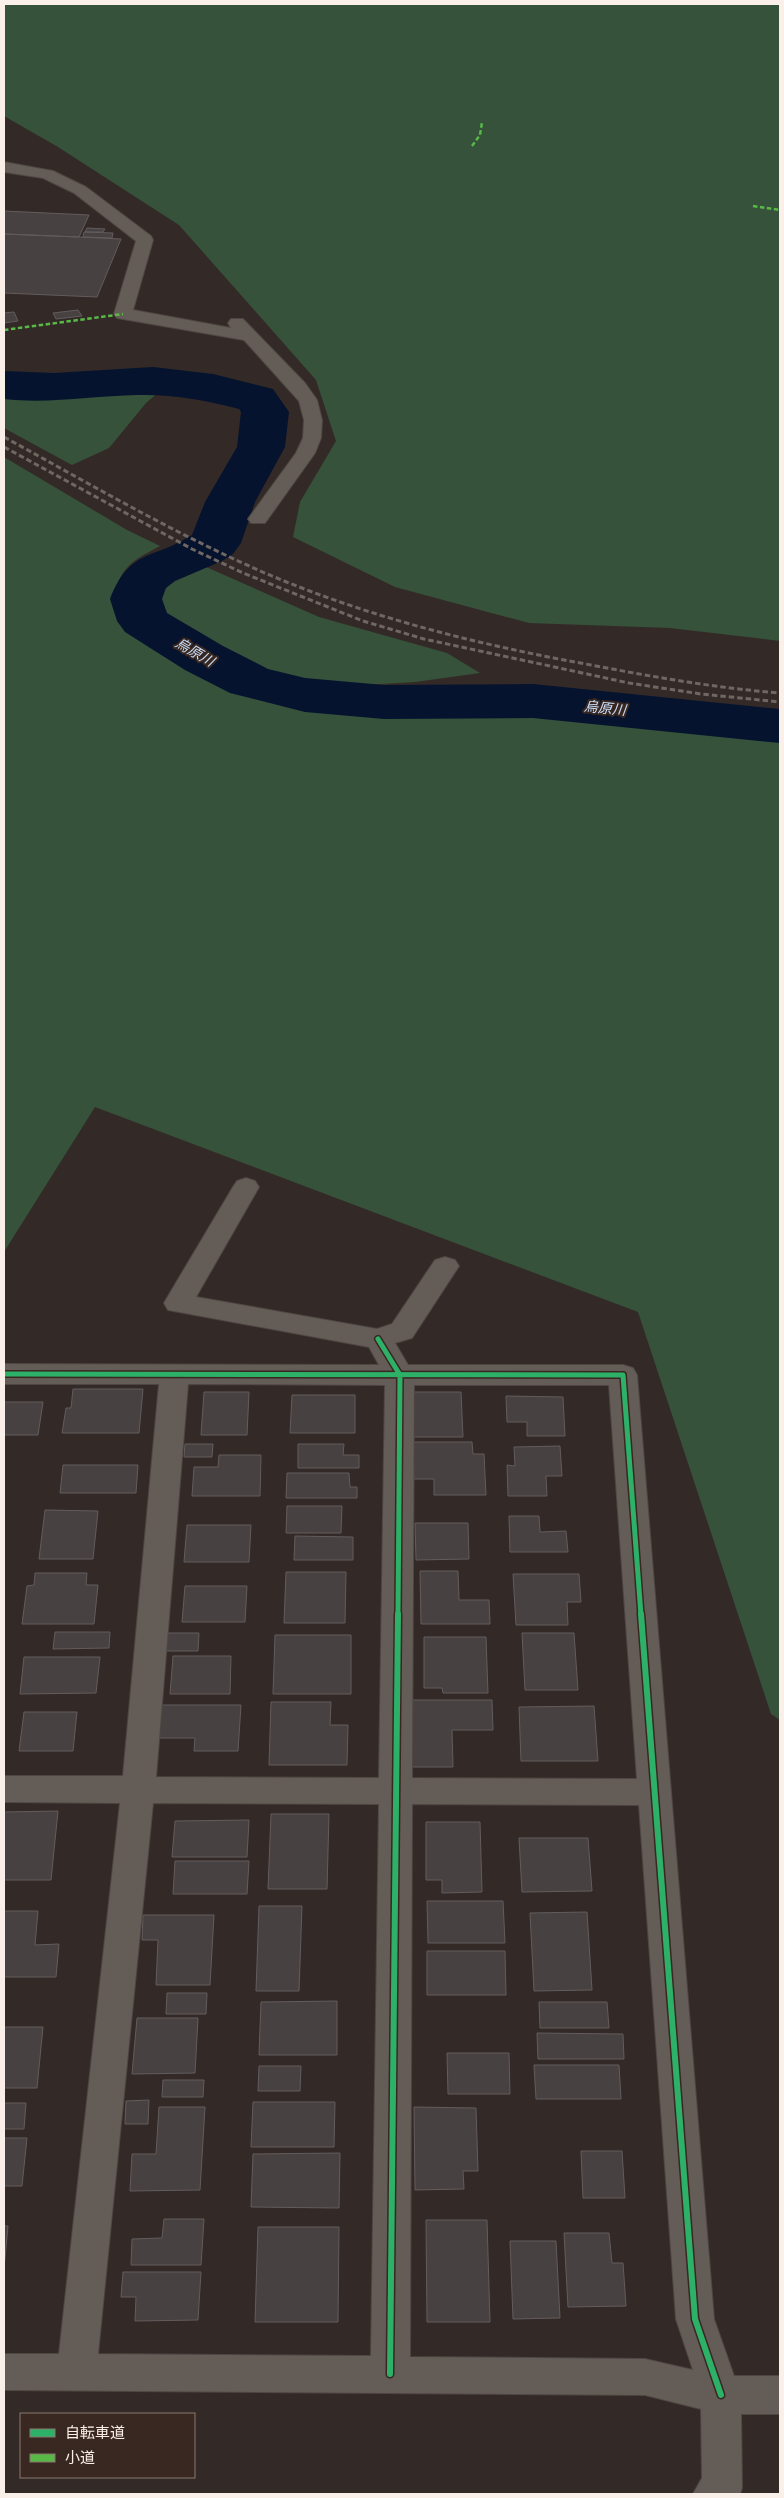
<svg xmlns="http://www.w3.org/2000/svg" width="784" height="2498" font-family="'Source Serif 4','Noto Sans JP',serif">
	<style>
		.green { fill: #36523b }
		.lines { fill: none; stroke-linecap: round; stroke-linejoin: round }
		.river { fill: #05132e; fill-rule: evenodd }
		.building { fill: #484142; stroke: #635c5d }
		.minor-casing { stroke: #4e4643; stroke-width: 2 }
		.minor { fill: #645c56; fill-rule: evenodd }
		.rail { stroke: #6e6762; stroke-width: 3; stroke-dasharray: 5.5 3; stroke-linecap: butt }
		.quiet { stroke: #58b947; stroke-width: 2.5; stroke-dasharray: 4.5 2.5; stroke-linecap: butt }
		.cycleway-far1-casing { stroke: #392821; stroke-width: 8 }
		.cycleway-casing { stroke: #392821; stroke-width: 9 }
		.cycleway-far1 { stroke: #2db169; stroke-width: 5 }
		.cycleway { stroke: #2db169; stroke-width: 6 }
		.labels { text-anchor: middle; stroke-width: 4; stroke-linejoin: round; paint-order: stroke }
		.far-water-label { font-size: 14px; font-style: italic; fill: #cbe1fd; stroke: #392821 }
	</style>
	<rect width="100%" height="100%" fill="#332a27"/>
	<path class="green" d="M4,4H780V641L670,628L529,623L395,587L293,537L300,502L336,441L316,380L179,225L58,147L4,116Z
		M119,386L159,392L146,403L109,448L72,465L4,428V394L44,395Z
		M4,457L127,530L160,546C134,560 122,565 114,595L130,613L148,604L154,593L169,577L197,563L319,617L447,653L480,673L415,682L331,687L321,708L560,697L732,712L780,720V1720L771,1714L638,1312L95,1107L4,1252Z"/>
	<g class="lines">
		<path class="river" d="M153,367L213,374L273,389L289,412L285,447L255,502L241,543L233,554L222,561L175,581L166,588L162,599L167,613L223,646L268,669L305,678L384,685L533,684L780,709V743L533,718L384,719L305,712L230,693L185,670L125,632L117,621L110,599C130,548 153,560 192,535L205,502L237,447L241,412L239,409C206,400 172,394 137,395C92,396 49,404 4,399V371L54,373Z"/>
	</g>
	<path class="building" d="M4,211L89,215L79,237L4,234Z
		M87,228L105,229L103,232H85Z
		M84,232L113,233L112,238L83,237Z
		M4,234L79,237L121,239L97,297L4,293Z
		M78,310L82,316L56,319L53,313Z
		M14,312L18,321L4,323V313Z
		M73,1389H143L139,1433H62L66,1408H71Z
		M204,1392H249L247,1435H201Z
		M412,1392H461L463,1437H407Z
		M292,1395H355V1433H290Z
		M506,1396L563,1397L565,1436H527V1422H507Z
		M4,1402H43L38,1435H4Z
		M413,1442H472L473,1454H484L486,1495H434V1479H414Z
		M185,1444H213L212,1457H184Z
		M298,1444H344L343,1455H359V1468H298Z
		M560,1446L562,1476H546L547,1496H508L507,1465L515,1466L514,1447Z
		M219,1455H261L260,1496H192L194,1467H218Z
		M63,1465H138L136,1493H60Z
		M287,1473H349L350,1487H357V1498H286Z
		M287,1506H342L341,1533H286Z
		M45,1510L98,1511L93,1559H39Z
		M509,1516H539L540,1532L566,1531L568,1552H510Z
		M415,1523H468L469,1559L416,1560Z
		M187,1525H251L249,1562H184Z
		M295,1536L353,1537V1560H294Z
		M420,1571H458L459,1600H489L490,1624H421Z
		M286,1572H346L345,1623H284Z
		M35,1573H87L86,1585H98L94,1624H22L27,1586L34,1585Z
		M513,1574H579L581,1602H567L568,1625H516Z
		M185,1586H247L245,1622H182Z
		M55,1632H110L109,1648L53,1649Z
		M168,1633H199L198,1651H166Z
		M522,1633H574L578,1690H525Z
		M275,1635H351V1694H273Z
		M424,1637H486L488,1693H443L442,1688H424Z
		M173,1656H231L230,1694H170Z
		M24,1657H100L96,1693L20,1694Z
		M408,1700H492L493,1730H452L453,1767H409Z
		M271,1702H331L330,1725H348L347,1765H269Z
		M152,1705H241L238,1751H194L195,1738H150Z
		M594,1706L598,1761H521L519,1707Z
		M24,1712H77L73,1751H19Z
		M58,1811L51,1880H4V1812Z
		M271,1814H329L327,1889H268Z
		M249,1820L247,1857H172L175,1821Z
		M426,1822H480L482,1892L442,1893V1880H426Z
		M519,1838H588L592,1891L522,1892Z
		M175,1861H249L247,1894H173Z
		M427,1901H503L505,1943H428Z
		M259,1906H302L299,1991H256Z
		M4,1911H38L35,1945L59,1944L56,1977H4Z
		M587,1912L592,1990L534,1991L530,1913Z
		M143,1915H214L210,1985H156L158,1940H142Z
		M427,1951H505L506,1995H427Z
		M167,1993H207L206,2014H166Z
		M337,2001V2055H259L261,2002Z
		M539,2002H607L609,2028H540Z
		M137,2018H198L195,2073L132,2074Z
		M4,2027H43L37,2088H4Z
		M537,2033L623,2034L624,2059H538Z
		M447,2053H509L510,2094H448Z
		M534,2065H619L621,2099H536Z
		M259,2066H301L300,2091H258Z
		M163,2080H204L203,2097H162Z
		M149,2100L148,2124H125L126,2101Z
		M253,2102H335L334,2147H251Z
		M4,2103H26L24,2129H4Z
		M159,2107H205L200,2190L130,2191L132,2154H156Z
		M414,2107L476,2108L478,2171H463L464,2189L415,2190Z
		M4,2138H27L22,2186H4Z
		M581,2151H622L625,2198H583Z
		M340,2153L339,2208L251,2207L253,2154Z
		M164,2219H204L201,2265H131L132,2239L162,2238Z
		M426,2220H487L490,2322H427Z
		M4,2226H8L4,2269Z
		M258,2227H339L338,2322H255Z
		M564,2233H609L612,2263H623L626,2306L568,2307Z
		M510,2241H556L560,2318L513,2319Z
		M123,2272H201L198,2320L135,2321L136,2297H121Z"/>
	<g class="lines">
		<defs>
			<path id="minor" d="M4,162L53,171L86,187L151,236L153,240L133,310L231,328L228,323L231,319H243L305,383L317,400L322,420L321,438L315,453L265,523H251L248,519L296,453L303,438L304,420L299,401L244,340L117,318L114,314L136,241L74,193L43,178L4,172Z
				M246,1178L255,1181L259,1187L196,1297L377,1329L392,1324L435,1260L445,1257L455,1260L459,1266L412,1338L395,1343L408,1365H623L633,1368L637,1375L714,2319L734,2376H780V2414H741L742,2488L740,2494H693L702,2478L701,2409L645,2395L4,2390V2354H59L120,1803L4,1802V1776H123L159,1384H4V1364L379,1365L369,1347L168,1310L164,1303L233,1187L237,1181ZM188,1384L385,1385L379,1778L156,1777ZM414,1385H609L637,1779L412,1778ZM153,1803L379,1804L371,2356L98,2354ZM412,1804L639,1805L676,2319L693,2370L645,2359L410,2357Z"/>
		</defs>
		<use href="#minor" class="minor-casing"/>
		<use href="#minor" class="minor"/>
		<path class="rail" d="M4,437C90,484 175,534 265,573C370,618 480,645 591,665C654,677 716,688 780,693
			M4,447L192,549L243,573L363,621L424,639L629,683L701,694L780,702"/>
		<path class="quiet" d="M472,146L480,135L482,122
			M753,206L780,210
			M4,330L123,314"/>
		<defs>
			<path id="cycleway-far1" d="M378,1339L400,1375L398,1615
				M4,1374L623,1375L641,1615"/>
			<path id="cycleway" d="M641,1614L695,2319L721,2395
				M390,2374L398,1614"/>
		</defs>
		<use href="#cycleway-far1" class="cycleway-far1-casing"/>
		<use href="#cycleway" class="cycleway-casing"/>
		<use href="#cycleway-far1" class="cycleway-far1"/>
		<use href="#cycleway" class="cycleway"/>
	</g>
	<g class="labels">
		<g class="far-water-label">
			<text transform="translate(195 652) rotate(30)" y="5">烏原川</text>
			<text transform="translate(605 708) rotate(6)" y="5">烏原川</text>
		</g>
	</g>
	<rect width="784" height="2498" fill="none" stroke="#fbefea" stroke-width="10"/>
	<rect x="20" y="2413" width="175" height="65" fill="#392821" stroke="#877871"/>
	<rect x="30" y="2429" width="25" height="8" fill="#2db169" stroke="#877871"/>
	<text x="65" y="2438" font-size="15" fill="#fbefea">自転車道</text>
	<rect x="30" y="2454" width="25" height="8" fill="#58b947" stroke="#877871"/>
	<text x="65" y="2463" font-size="15" fill="#fbefea">小道</text>
</svg>
